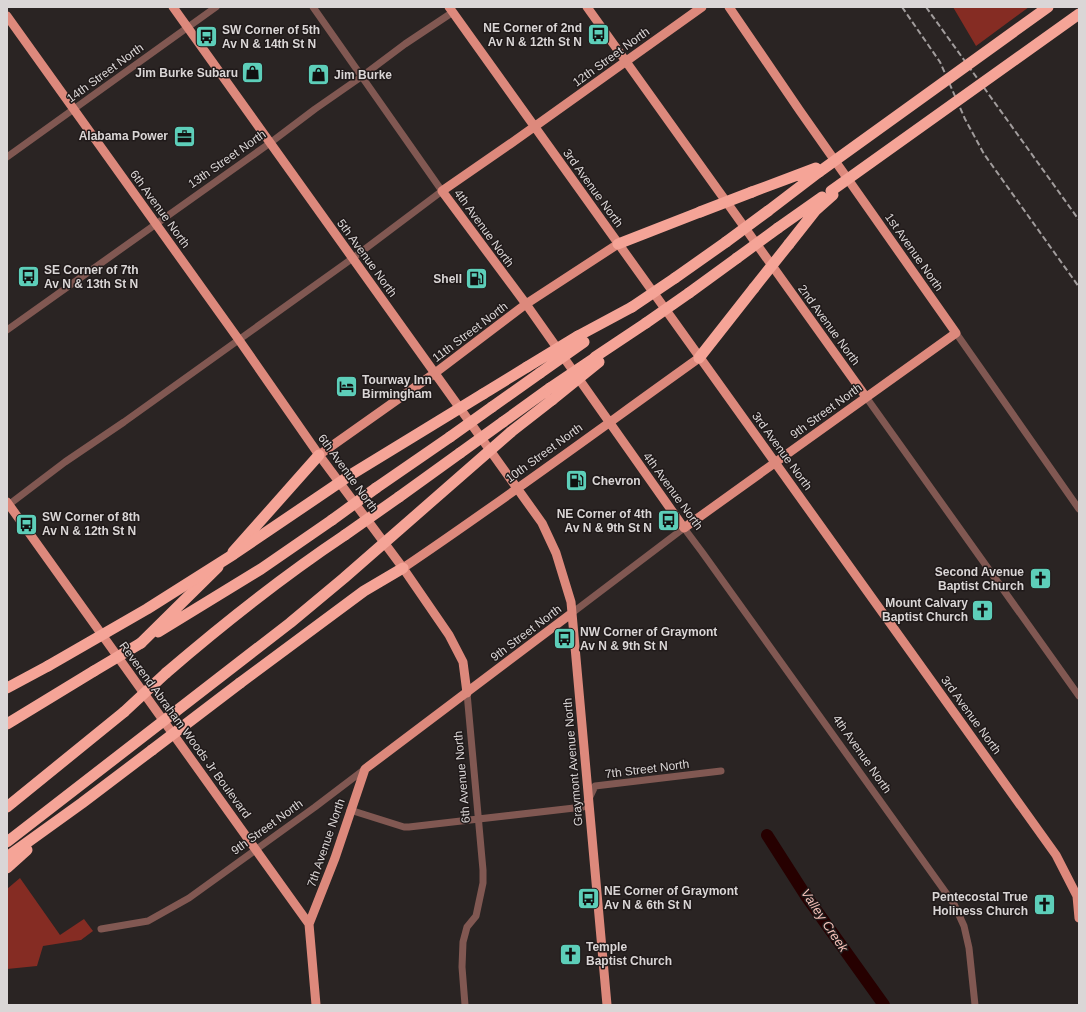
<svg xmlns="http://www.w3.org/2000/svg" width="1086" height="1012" font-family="Arial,sans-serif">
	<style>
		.forest { fill: #852c23 }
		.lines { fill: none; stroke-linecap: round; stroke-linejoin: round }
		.river { stroke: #260000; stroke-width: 12 }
		.minor { stroke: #815852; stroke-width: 7 }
		.major { stroke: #dd897c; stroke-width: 9 }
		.highway { stroke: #f5a497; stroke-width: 11 }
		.rail { stroke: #a19c9c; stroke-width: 2; stroke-dasharray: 6 3; stroke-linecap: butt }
		.highway-bridge { stroke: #f5a497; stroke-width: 11 }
		.labels { text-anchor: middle; stroke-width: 3; stroke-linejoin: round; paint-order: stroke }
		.poi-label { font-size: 12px; font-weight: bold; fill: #dad6d6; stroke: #201a1a; text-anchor: start }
		.street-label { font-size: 12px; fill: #dad6d6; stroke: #201a1a }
		.water-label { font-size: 13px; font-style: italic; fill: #f5c1b8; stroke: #201a1a }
	</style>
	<rect width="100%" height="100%" fill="#2a2423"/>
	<path class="forest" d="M953,7H1029L976,46Z
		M20,878L60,935L84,919L93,931L81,940L43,946L37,966L7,969V889Z"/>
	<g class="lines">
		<path class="river" d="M767,835L806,896L884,1005"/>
		<path class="minor" d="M7,157L216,7
			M7,330L270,143L315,109L361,77L405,44L453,12
			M956,333L1079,509
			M866,397L1079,696
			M7,506L65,462L124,422L353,258L442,191L313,7
			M572,613L684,528L702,552L954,904L964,926L969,948L975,1005
			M350,810L404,827H409L583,807L587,803L595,786L721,771
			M101,929L148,921L189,898L315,807L365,769
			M465,1005L462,967L463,942L467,927L476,916L483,883V870L467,693"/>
		<path class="major" d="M173,7L542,523L556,553L571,602L607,1005
			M449,7L1056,855L1077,896L1079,918
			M587,7L866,397
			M702,7L510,144L442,191L526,304L684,528L956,333L800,111L729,7
			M7,16L239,340L319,455L403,568L449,635L463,662L467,693
			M319,455L435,373L526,304L618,244
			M7,502L309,924L316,1005
			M403,568C504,500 601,428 699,358
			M309,924L335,858L365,769L572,613"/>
		<path class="highway" d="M752,192L816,168
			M768,211L819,172
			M778,228L822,197
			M618,244L700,212
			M789,244L815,211L833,195
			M675,278L726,242
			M689,293L737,258
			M578,336L632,307
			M595,357L646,323
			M699,358L754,288
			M483,394L527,367
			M492,407L540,373
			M503,422L550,388
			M511,432L552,400
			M376,488L450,437
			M399,497L460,453
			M233,552L319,455
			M158,632L261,569L332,520
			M141,643L218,567
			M166,673C223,624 282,577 345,535
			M240,683L364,591L403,568
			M7,688L48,666
			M7,724L94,671
			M7,807L124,712
			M7,857L82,803L152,750
			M7,868L27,850"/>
		<path class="rail" d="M902,7L940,62L965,119L984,154L1079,287
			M926,7L1079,220"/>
		<path class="highway-bridge" d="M819,172L1048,7
			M831,191L1079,14
			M700,212L752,192
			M726,242L768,211
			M737,258L778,228
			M754,288L789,244
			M632,307L675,278
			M646,323L689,293
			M527,367L578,336
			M540,373L584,342
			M550,388L593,359
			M552,400L599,362
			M450,437L492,407
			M460,453L503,422
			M332,520L376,488
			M345,535L399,497
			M48,666L147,609L234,554L352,474L483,394
			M94,671L141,643
			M124,712L166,673
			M152,750L240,683
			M7,842L290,623L344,578L511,432"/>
	</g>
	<defs>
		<symbol id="bus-square" viewBox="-11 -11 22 22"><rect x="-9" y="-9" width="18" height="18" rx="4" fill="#5dceb9" stroke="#201a1a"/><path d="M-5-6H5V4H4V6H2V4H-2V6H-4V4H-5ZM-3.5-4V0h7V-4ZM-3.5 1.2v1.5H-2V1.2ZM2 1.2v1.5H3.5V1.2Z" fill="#111"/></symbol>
		<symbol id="shop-square" viewBox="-11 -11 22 22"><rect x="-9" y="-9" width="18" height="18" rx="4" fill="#5dceb9" stroke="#201a1a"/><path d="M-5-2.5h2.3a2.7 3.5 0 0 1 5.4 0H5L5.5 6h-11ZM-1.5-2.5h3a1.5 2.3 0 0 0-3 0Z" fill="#111"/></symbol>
		<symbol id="office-square" viewBox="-11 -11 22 22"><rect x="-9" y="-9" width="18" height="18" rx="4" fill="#5dceb9" stroke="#201a1a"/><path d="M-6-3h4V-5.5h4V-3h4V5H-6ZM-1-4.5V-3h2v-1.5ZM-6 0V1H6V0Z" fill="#111"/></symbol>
		<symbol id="fuel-square" viewBox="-11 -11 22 22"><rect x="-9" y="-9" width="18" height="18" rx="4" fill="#5dceb9" stroke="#201a1a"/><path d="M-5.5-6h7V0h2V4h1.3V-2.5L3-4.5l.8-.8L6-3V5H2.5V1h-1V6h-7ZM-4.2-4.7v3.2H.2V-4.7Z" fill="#111"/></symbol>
		<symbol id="hotel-square" viewBox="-11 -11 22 22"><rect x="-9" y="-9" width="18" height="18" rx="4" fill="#5dceb9" stroke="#201a1a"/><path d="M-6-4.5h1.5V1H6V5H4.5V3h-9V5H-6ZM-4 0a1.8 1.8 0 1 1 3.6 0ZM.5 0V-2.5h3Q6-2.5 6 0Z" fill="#111"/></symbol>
		<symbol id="church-square" viewBox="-11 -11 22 22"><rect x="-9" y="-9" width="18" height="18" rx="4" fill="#5dceb9" stroke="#201a1a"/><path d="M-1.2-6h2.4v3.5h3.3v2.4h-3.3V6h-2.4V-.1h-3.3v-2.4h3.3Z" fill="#111"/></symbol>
	</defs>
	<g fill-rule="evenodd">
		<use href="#bus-square" x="586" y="22" width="25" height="25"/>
		<use href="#bus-square" x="194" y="24" width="25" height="25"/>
		<use href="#shop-square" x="240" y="60" width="25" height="25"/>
		<use href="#shop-square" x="306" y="62" width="25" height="25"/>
		<use href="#office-square" x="172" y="124" width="25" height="25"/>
		<use href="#bus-square" x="16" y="264" width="25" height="25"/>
		<use href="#fuel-square" x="464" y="266" width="25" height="25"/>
		<use href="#hotel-square" x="334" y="374" width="25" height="25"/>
		<use href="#fuel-square" x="564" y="468" width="25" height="25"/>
		<use href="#bus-square" x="656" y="508" width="25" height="25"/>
		<use href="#bus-square" x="14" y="512" width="25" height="25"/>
		<use href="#church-square" x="1028" y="566" width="25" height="25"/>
		<use href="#church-square" x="970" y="598" width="25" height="25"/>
		<use href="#bus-square" x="552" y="626" width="25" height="25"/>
		<use href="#bus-square" x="576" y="886" width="25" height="25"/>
		<use href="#church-square" x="1032" y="892" width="25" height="25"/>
		<use href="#church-square" x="558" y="942" width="25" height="25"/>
	</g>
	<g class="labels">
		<g class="poi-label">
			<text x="582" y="32" text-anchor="end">NE Corner of 2nd<tspan x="582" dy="14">Av N &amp; 12th St N</tspan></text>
			<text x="222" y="34">SW Corner of 5th<tspan x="222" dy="14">Av N &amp; 14th St N</tspan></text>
			<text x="238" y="77" text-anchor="end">Jim Burke Subaru</text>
			<text x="334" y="79">Jim Burke</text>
			<text x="168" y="140" text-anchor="end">Alabama Power</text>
			<text x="44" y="274">SE Corner of 7th<tspan x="44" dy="14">Av N &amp; 13th St N</tspan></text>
			<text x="462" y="283" text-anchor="end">Shell</text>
			<text x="362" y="384">Tourway Inn<tspan x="362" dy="14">Birmingham</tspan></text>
			<text x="592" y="485">Chevron</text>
			<text x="652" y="518" text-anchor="end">NE Corner of 4th<tspan x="652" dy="14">Av N &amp; 9th St N</tspan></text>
			<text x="42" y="521">SW Corner of 8th<tspan x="42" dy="14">Av N &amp; 12th St N</tspan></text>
			<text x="1024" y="576" text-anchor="end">Second Avenue<tspan x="1024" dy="14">Baptist Church</tspan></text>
			<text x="968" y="607" text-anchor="end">Mount Calvary<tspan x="968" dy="14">Baptist Church</tspan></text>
			<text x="580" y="636">NW Corner of Graymont<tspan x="580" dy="14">Av N &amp; 9th St N</tspan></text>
			<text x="604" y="895">NE Corner of Graymont<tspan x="604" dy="14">Av N &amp; 6th St N</tspan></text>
			<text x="1028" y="901" text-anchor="end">Pentecostal True<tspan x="1028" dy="14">Holiness Church</tspan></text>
			<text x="586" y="951">Temple<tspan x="586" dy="14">Baptist Church</tspan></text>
		</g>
		<g class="street-label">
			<text transform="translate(611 57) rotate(-36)" y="4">12th Street North</text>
			<text transform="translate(105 73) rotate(-36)" y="4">14th Street North</text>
			<text transform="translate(227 159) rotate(-35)" y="4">13th Street North</text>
			<text transform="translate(593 188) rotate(54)" y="4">3rd Avenue North</text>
			<text transform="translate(160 209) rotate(54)" y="4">6th Avenue North</text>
			<text transform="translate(484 228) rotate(54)" y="4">4th Avenue North</text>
			<text transform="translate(914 252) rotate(55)" y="4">1st Avenue North</text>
			<text transform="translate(367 258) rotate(54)" y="4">5th Avenue North</text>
			<text transform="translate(829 325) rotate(54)" y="4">2nd Avenue North</text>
			<text transform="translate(470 332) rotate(-37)" y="4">11th Street North</text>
			<text transform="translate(826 411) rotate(-36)" y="4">9th Street North</text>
			<text transform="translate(782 451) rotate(54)" y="4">3rd Avenue North</text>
			<text transform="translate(544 453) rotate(-36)" y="4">10th Street North</text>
			<text transform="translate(348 473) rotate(54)" y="4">6th Avenue North</text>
			<text transform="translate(673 491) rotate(54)" y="4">4th Avenue North</text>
			<text transform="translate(526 633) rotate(-37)" y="4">9th Street North</text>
			<text transform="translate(971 715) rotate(54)" y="4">3rd Avenue North</text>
			<text transform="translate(185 730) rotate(54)" y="4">Reverend Abraham Woods Jr Boulevard</text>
			<text transform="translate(862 754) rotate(55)" y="4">4th Avenue North</text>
			<text transform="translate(573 762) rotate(-95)" y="4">Graymont Avenue North</text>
			<text transform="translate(647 769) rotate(-7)" y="4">7th Street North</text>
			<text transform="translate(462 777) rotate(-95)" y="4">6th Avenue North</text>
			<text transform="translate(267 827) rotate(-36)" y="4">9th Street North</text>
			<text transform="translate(326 843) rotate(-71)" y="4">7th Avenue North</text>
		</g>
		<g class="water-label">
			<text transform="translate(825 920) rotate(56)" y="5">Valley Creek</text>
		</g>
	</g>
	<rect width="1086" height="1012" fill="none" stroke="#dad6d6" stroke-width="16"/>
</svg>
